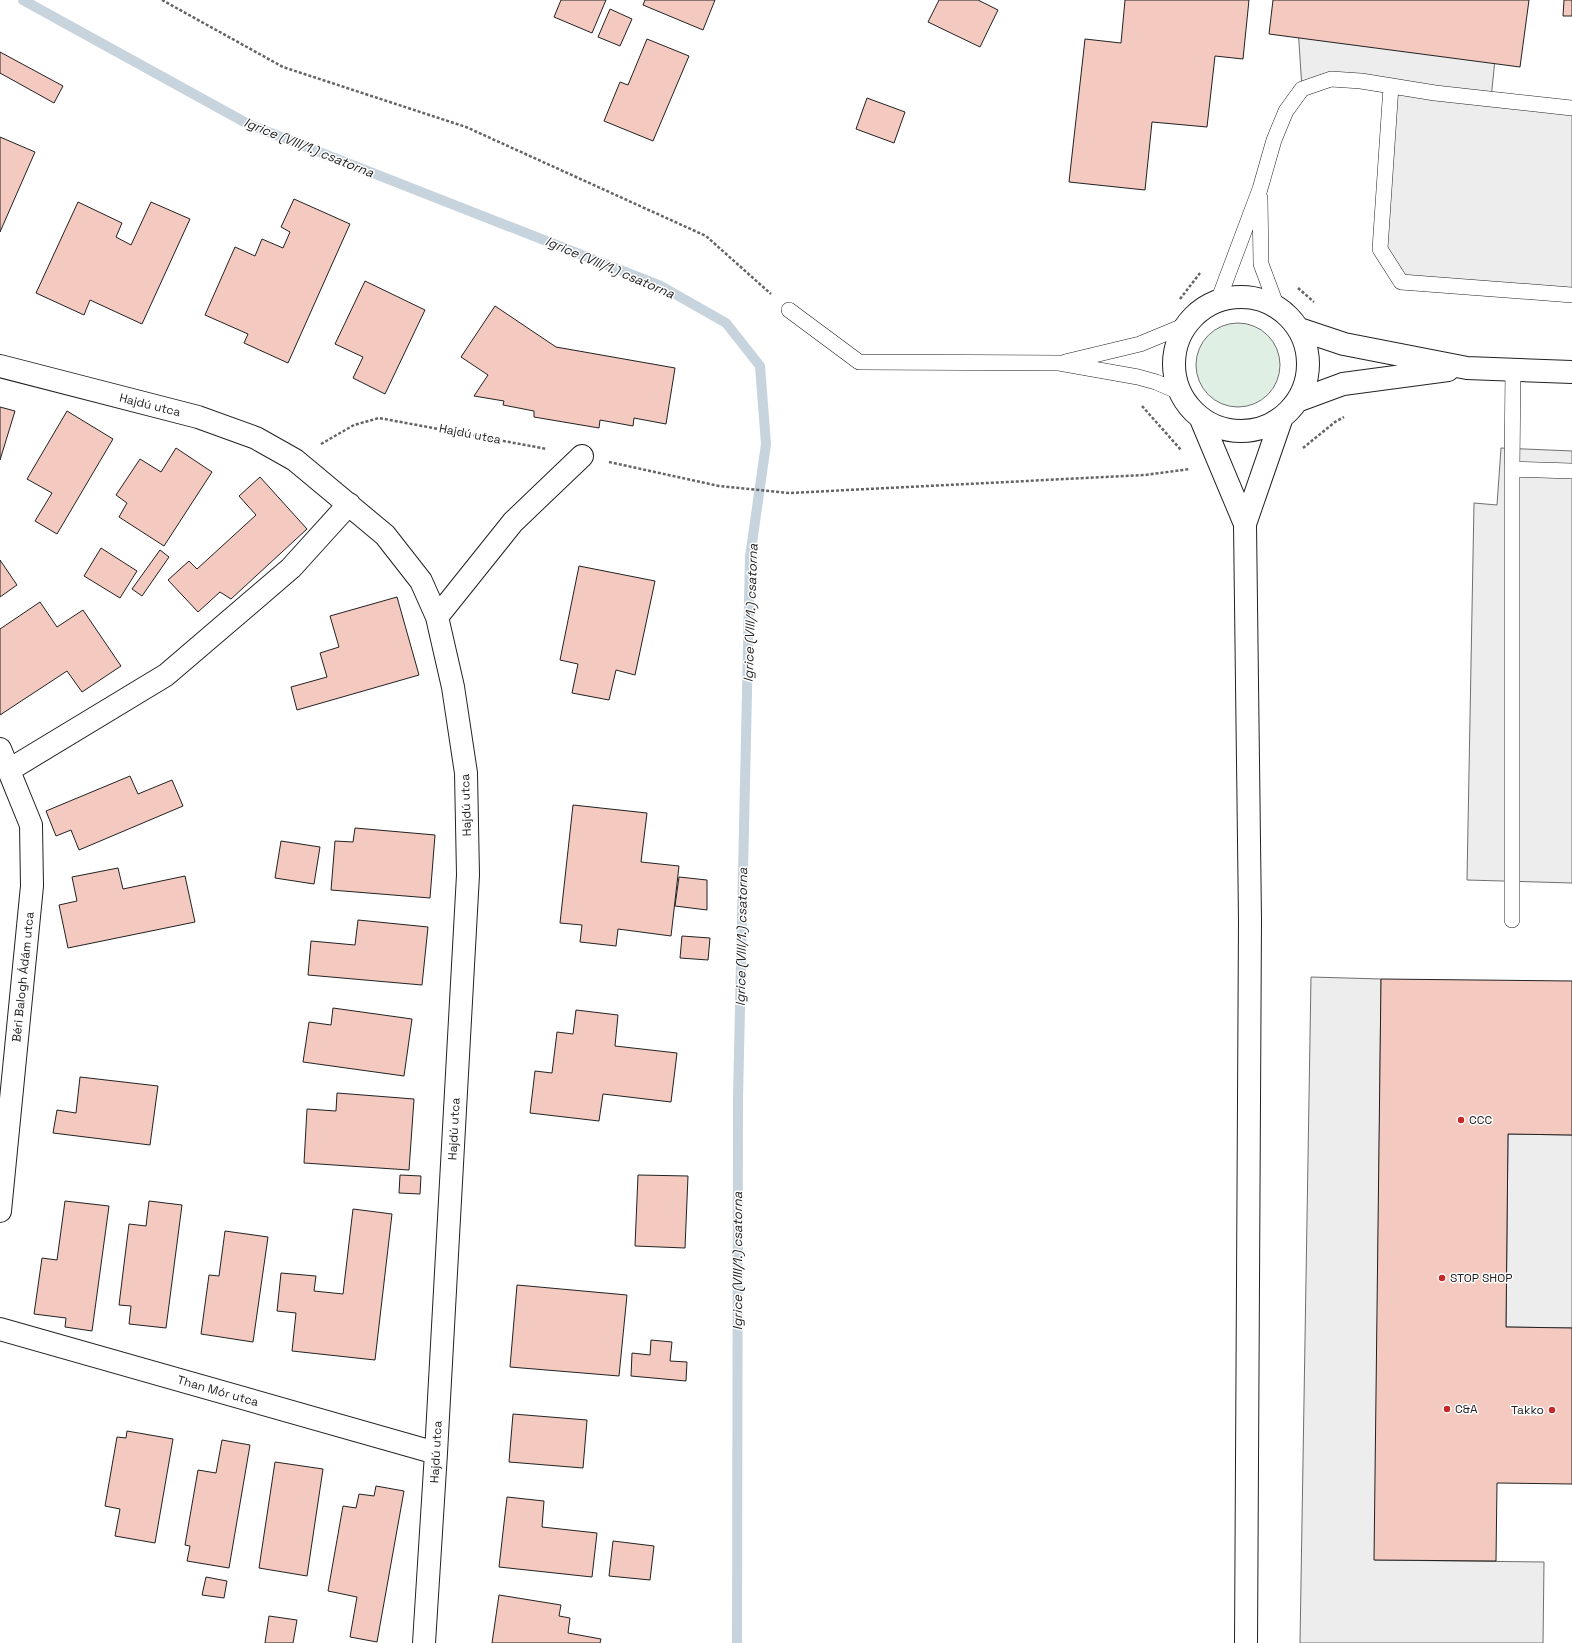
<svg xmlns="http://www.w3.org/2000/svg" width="1572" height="1643" font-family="'Space Grotesk',sans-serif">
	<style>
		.green { fill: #e0efe3; stroke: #6f6f6f }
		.parking { fill: #ededed; stroke: #6f6f6f }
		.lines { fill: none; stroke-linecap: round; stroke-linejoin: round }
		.stream { stroke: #c7d3dd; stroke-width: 10 }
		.building { fill: #f3c9c0; stroke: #222 }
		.lane-casing { stroke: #222; stroke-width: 16 }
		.street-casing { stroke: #222; stroke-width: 24 }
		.path { stroke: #646464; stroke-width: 2.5; stroke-dasharray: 3 2; stroke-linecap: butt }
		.lane { stroke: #fff; stroke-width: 15 }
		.street { stroke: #fff; stroke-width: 22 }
		.poi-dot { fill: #c62828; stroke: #fff; stroke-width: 1.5 }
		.labels { text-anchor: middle; stroke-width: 3; stroke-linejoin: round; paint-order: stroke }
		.street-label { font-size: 12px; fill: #222; stroke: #fff }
		.poi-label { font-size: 12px; fill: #222; stroke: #fff; text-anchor: start }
		.water-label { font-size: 13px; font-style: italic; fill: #222; stroke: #fff }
	</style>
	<rect width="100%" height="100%" fill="#fff"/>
	<path class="green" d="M1196 365a42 42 0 1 1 84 0a42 42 0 1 1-84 0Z"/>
	<path class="parking" d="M1501,0L1491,99L1572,108V295L1401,282L1380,249L1391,86L1361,81L1302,89L1298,27Z
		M1501,448L1572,451V883L1467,880L1474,503L1497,505Z
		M1311,977L1381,979L1375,1560L1544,1562L1543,1643H1300Z
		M1508,1134L1572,1135V1328L1506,1327Z"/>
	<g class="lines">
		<path class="stream" d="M23,0L248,124L661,286L726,323L760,366L766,444L750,557L738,1098L737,1643"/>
	</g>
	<path class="building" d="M561,0H606L592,33L554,17Z
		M645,0H715L703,30L643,5Z
		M939,0H978L998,10L980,47L928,22Z
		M1125,0H1249L1243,59L1215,56L1207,127L1152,122L1145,190L1069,182L1085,39L1121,43Z
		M1273,0H1529L1520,67L1269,34Z
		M1564,0H1572V16H1563Z
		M610,9L632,19L620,46L598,37Z
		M647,39L689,56L653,141L604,121L620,82L628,85Z
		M0,52L63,86L54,103L0,73Z
		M867,98L905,112L894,143L856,129Z
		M0,137L35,152L0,232Z
		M294,199L350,224L288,363L244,343L248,334L205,315L235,247L255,256L262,239L283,248L290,232L281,227Z
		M78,202L122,223L116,237L131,245L151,202L190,219L142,324L90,300L84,315L36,293Z
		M365,281L425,310L385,394L353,378L363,357L335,344Z
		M495,306L556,347L675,368L666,424L634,418L633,426L600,420L599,428L534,417V411L503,405L504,401L474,396L488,375L461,357Z
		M0,407L15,411L0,460Z
		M67,411L113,439L57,534L35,521L52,493L27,479Z
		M176,448L212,472L164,546L119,517L127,503L116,495L140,459L161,472Z
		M260,477L307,529L231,599L220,592L198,612L168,580L189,561L197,569L256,515L239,496Z
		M101,548L137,571L120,598L84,576Z
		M160,550L169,557L142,596L132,589Z
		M0,560L17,585L0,597Z
		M579,566L655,581L635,675L616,670L609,700L572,693L578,664L560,660Z
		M397,597L419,675L297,710L291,687L327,677L320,653L339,647L330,616Z
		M40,602L57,627L83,610L121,666L82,692L67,671L0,715V629Z
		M130,776L138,794L172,780L183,806L79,850L71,830L56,836L46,811Z
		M573,805L647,813L641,862L679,866L671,936L618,929L616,946L580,942L582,925L560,923Z
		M355,828L435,835L430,898L331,890L335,841L353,842Z
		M281,841L320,847L314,884L275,878Z
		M118,868L123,889L185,876L195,922L68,948L59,905L77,901L72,877Z
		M679,877L707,880V910L675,906Z
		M358,920L428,927L422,985L308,975L311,941L355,945Z
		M682,936L710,938L708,960L680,958Z
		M1381,979L1572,981V1135L1508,1134L1506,1327L1572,1328V1484L1497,1483L1496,1561L1374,1560Z
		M333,1008L412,1019L404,1076L303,1062L309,1022L331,1025Z
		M576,1010L618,1015L615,1046L677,1053L671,1102L603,1094L599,1121L530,1113L535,1071L552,1073L557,1032L573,1034Z
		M80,1077L158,1086L150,1145L53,1133L57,1110L76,1113Z
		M337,1093L414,1099L409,1170L304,1163L307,1109L336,1111Z
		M400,1175L421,1176L420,1194L399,1193Z
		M638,1175L688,1176L685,1248L635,1246Z
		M65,1201L109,1206L92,1331L65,1327L66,1318L34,1314L42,1258L57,1260Z
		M149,1201L182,1205L166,1328L129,1324L131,1306L119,1305L129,1224L146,1226Z
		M353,1209L392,1214L375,1360L292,1351L296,1313L277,1311L281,1273L316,1276L314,1291L343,1294Z
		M225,1231L268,1237L253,1342L201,1334L209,1275L219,1276Z
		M517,1285L627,1295L619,1376L510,1367Z
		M651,1340L672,1342L670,1361L687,1362L686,1381L631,1376L632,1353L650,1355Z
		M513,1414L587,1420L583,1468L509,1462Z
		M127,1431L173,1439L155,1543L115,1536L120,1509L105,1506L117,1437L126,1438Z
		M222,1440L250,1445L229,1568L187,1561L190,1546L185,1545L198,1470L216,1473Z
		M275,1462L323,1469L307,1576L259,1568Z
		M376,1486L404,1491L377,1642L350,1637L357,1597L328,1591L343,1506L356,1508L359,1494L374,1496Z
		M507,1497L544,1501L542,1527L597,1533L592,1577L499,1567Z
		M613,1541L654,1546L650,1580L609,1576Z
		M206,1577L227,1581L224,1598L202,1595Z
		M499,1595L561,1605L559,1616L570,1618L568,1633L601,1639L600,1643H492Z
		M269,1616L297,1620L293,1643H265Z"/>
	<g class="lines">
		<defs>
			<path id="lane" d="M1391,86L1380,249L1401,282L1572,295
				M1260,198L1261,264L1277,307
				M1218,301L1260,189L1274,140L1286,111L1302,89L1331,79L1361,81L1435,93L1572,108
				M789,310L859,362L1059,363L1138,377L1156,382L1179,392
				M1065,362L1140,344L1186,325
				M1513,369L1512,469L1572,471
				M1512,920V469"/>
			<path id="street" d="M1174 364a67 67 0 1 1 134 0a67 67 0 1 1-134 0Z
				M1299,329L1344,344L1467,368L1572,372
				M0,366L198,417L256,438L295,460L385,535L421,581L437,617L453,687L466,773L468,875L436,1453L424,1643
				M1297,401L1343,384L1448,370
				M1201,419L1245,524
				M437,617L513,522L582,456
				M0,749L31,825L32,886L0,1211
				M9,770L166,675L291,568L349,504
				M0,1329L436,1453
				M1246,1643L1250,920L1245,524L1282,417"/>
		</defs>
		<use href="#lane" class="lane-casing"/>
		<use href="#street" class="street-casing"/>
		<path class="path" d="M162,0L283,67L466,127L706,236L771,294
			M1298,288L1314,302
			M1180,299L1200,273
			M1142,406L1181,450
			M321,444L354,425L379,418L547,449
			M1303,448L1335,422L1344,417
			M609,462L719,486L789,493L1145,475L1190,469"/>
		<use href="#lane" class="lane"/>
		<use href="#street" class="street"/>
	</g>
	<g class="poi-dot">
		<circle cx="1461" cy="1120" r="4"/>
		<circle cx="1442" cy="1278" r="4"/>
		<circle cx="1447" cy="1409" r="4"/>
		<circle cx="1552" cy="1410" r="4"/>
	</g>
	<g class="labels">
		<g class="street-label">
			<text transform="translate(150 405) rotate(14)" y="4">Hajdú utca</text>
			<text transform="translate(470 434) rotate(11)" y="4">Hajdú utca</text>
			<text transform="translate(466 805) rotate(-92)" y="4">Hajdú utca</text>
			<text transform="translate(23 977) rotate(-84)" y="4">Béri Balogh Ádám utca</text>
			<text transform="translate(454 1129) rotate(-87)" y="4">Hajdú utca</text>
			<text transform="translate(218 1391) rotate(16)" y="4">Than Mór utca</text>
			<text transform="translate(436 1452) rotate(-87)" y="4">Hajdú utca</text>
		</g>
		<g class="poi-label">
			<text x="1469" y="1124">CCC</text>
			<text x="1450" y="1282">STOP SHOP</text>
			<text x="1455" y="1413">C&amp;A</text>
			<text x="1544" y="1414" text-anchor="end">Takko</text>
		</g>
		<g class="water-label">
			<text transform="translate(309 147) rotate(22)" y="5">Igrice (VIII/1.) csatorna</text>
			<text transform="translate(610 267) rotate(23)" y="5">Igrice (VIII/1.) csatorna</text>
			<text transform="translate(750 613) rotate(-88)" y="5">Igrice (VIII/1.) csatorna</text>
			<text transform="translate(741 937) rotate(-89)" y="5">Igrice (VIII/1.) csatorna</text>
			<text transform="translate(737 1261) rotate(-90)" y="5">Igrice (VIII/1.) csatorna</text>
		</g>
	</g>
</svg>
